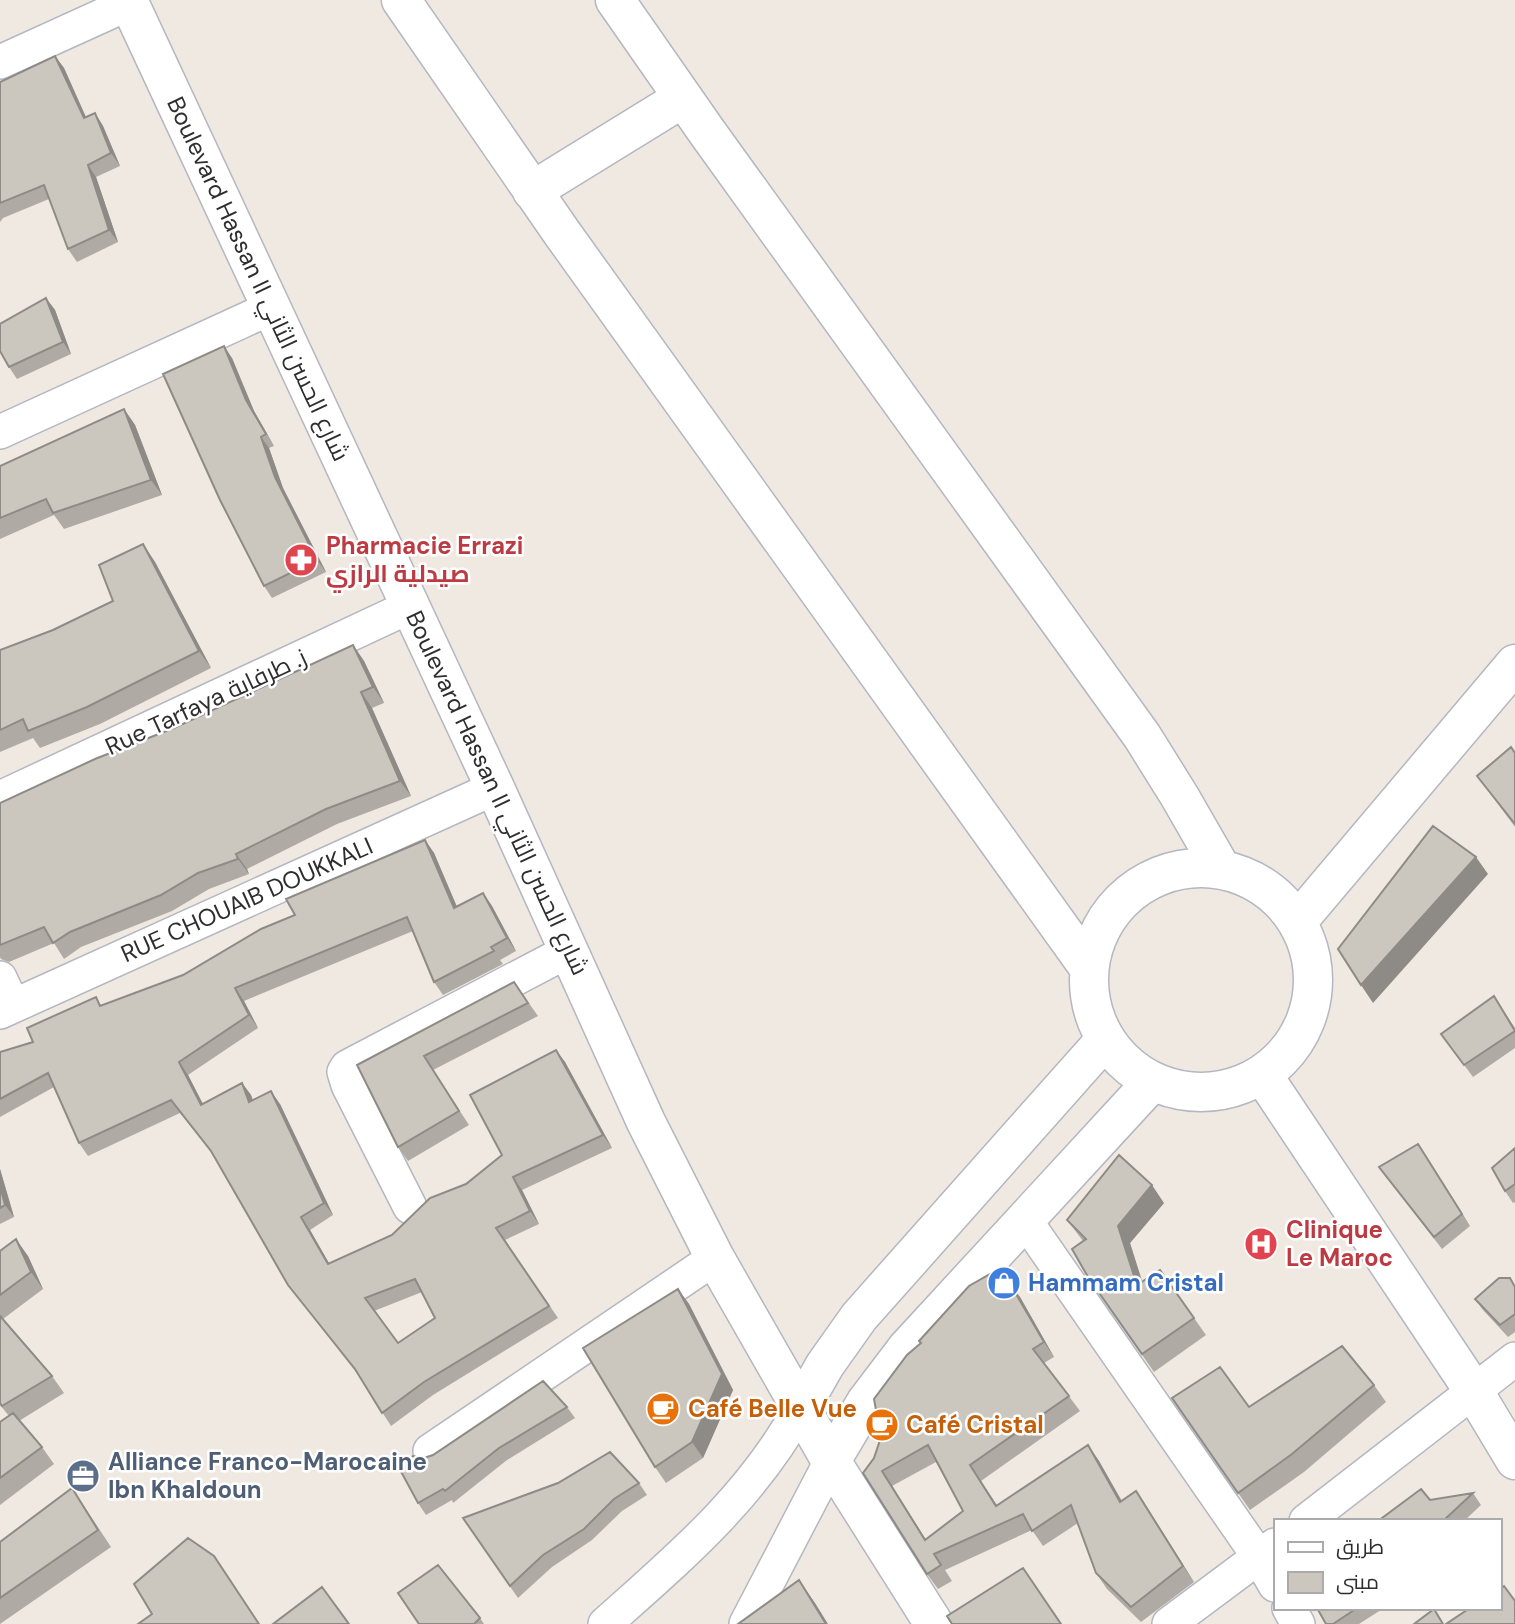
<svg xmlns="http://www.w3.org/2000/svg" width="1515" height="1624" font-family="'DM Sans',Cairo,sans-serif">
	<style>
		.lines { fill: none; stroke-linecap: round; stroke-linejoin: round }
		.street-casing { stroke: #b4b7c1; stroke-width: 36 }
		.secondary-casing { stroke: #b4b7c1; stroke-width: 41 }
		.street { stroke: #fff; stroke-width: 33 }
		.secondary { stroke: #fff; stroke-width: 38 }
		.wall { fill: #afaba4; fill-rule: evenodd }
		.shaded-wall { fill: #8e8b86 }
		.building { fill: #cbc7bf; stroke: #8e8b86; stroke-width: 2; fill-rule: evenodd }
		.labels { text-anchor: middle; stroke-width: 5; stroke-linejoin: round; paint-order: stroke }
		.street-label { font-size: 24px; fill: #2e2e2e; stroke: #fff }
		.health-label { font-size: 24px; font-weight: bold; fill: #be3a42; stroke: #fff; text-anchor: start }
		.shop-label { font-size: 24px; font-weight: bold; fill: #366cbe; stroke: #fff; text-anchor: start }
		.food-label { font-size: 24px; font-weight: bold; fill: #c56008; stroke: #fff; text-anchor: start }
		.service-label { font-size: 24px; font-weight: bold; fill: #4e5e75; stroke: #fff; text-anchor: start }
	</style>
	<rect width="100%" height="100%" fill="#efe9e1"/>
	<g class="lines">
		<defs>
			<path id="street" d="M0,62L130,3
				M0,432L273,307
				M0,798L411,606
				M0,978L13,1006
				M0,1012L495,788
				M410,1207L348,1085L344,1072L347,1067L570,950
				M1025,1220L1259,1557L1275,1585
				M430,1451L715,1258
				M1306,1521L1515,1359
				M1289,1608L1298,1624
				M605,1624C680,1557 751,1498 801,1407
				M746,1624L831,1461
				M1169,1624L1275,1545"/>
			<path id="secondary" d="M128,0L495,788L646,1122L715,1258L831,1461L934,1624
				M401,0L562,233L1089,968
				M615,0L707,132L1142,736L1180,797L1222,870
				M532,191L683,98
				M1089 980a112 112 0 1 1 224 0a112 112 0 1 1-224 0Z
				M1297,922L1515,664
				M1262,1074L1473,1390L1515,1460
				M801,1407L825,1365L859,1317L1105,1040
				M831,1461L866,1402L907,1348L1152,1082"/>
		</defs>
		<use href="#street" class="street-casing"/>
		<use href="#secondary" class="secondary-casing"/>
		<use href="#street" class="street"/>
		<use href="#secondary" class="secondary"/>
	</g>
	<path class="wall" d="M55,56L64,68L86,117L95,113L103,126L120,166L96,177L118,242L77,262L68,249L49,199L3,218L0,222V83Z
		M46,298L55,310L71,354L17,379L9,367Z
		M232,358L254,411L274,446L269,448L283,488L326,572L272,598L264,586Z
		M124,409L135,425L162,495L64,529L54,515L0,539V466Z
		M143,544L155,562L211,668L100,724L40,748L33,738L0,752V650L53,630L113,601Z
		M353,645L364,661L384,703L372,708L411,796L337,824L247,869L249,874L209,889L172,911L81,947L64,959L54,943L9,962L1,959L0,957V803L174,728Z
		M1515,753V827L1477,776Z
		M425,840L434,853L457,907L483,893L492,906L516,951L500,960L503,964L443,995L434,982L413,931L244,1001L258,1028L188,1075L203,1104L242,1083L251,1095L252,1100L280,1104L333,1215L310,1230L329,1264L392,1235L466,1184L502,1155L556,1050L565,1062L612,1148L522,1190L539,1224L505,1240L558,1318L433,1395L391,1426L359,1376L288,1285L214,1156L180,1113L88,1156L79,1143L54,1087L0,1117V1052L33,1042L102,1006L183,975L295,915ZM422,1292L435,1318L398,1343L374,1311Z
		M514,982L538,1016L433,1070L469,1125L408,1161L398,1147L357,1065Z
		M1494,996L1515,1028V1048L1473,1077L1441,1034Z
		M1418,1144L1470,1226L1442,1249L1379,1167Z
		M1515,1148V1202L1513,1203L1505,1191Z
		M0,1169L14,1217L0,1224Z
		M1164,1203L1130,1243L1142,1282L1160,1270L1206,1335L1154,1372L1088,1277L1083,1241L1067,1220Z
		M0,1251L28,1256L43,1289L3,1319L52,1376L64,1393L19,1421L42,1447L54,1464L0,1505V1422L9,1416L0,1405Z
		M1002,1286L1020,1297L1054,1357L1044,1363L1080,1411L981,1481L997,1505L1088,1445L1099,1461L1122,1501L1146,1506L1194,1582L1141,1622L1107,1589L1096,1573L1078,1523L1043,1546L1032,1530L945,1570L952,1581L938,1589L927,1574L874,1458L921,1343ZM936,1462L963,1511L926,1540L892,1486Z
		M1515,1286V1332L1508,1337L1483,1310L1475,1299Z
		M678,1289L689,1304L733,1390L703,1458L666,1483L655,1467Z
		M1374,1385L1386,1402L1304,1472L1250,1510L1172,1398L1249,1407Z
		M567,1407L575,1418L507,1460L453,1503L452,1500L426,1515L418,1503L424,1458Z
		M639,1483L647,1495L622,1511L592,1540L552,1567L518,1598L463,1518Z
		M1473,1493L1481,1505L1464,1521H1378L1430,1500Z
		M84,1506L111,1547L0,1624V1542Z
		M1317,1608H1384L1359,1624H1326Z
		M480,1618L484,1624H419Z"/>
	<path class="shaded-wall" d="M55,56L64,68L92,131L84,118Z
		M95,113L103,126L120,166L111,153Z
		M88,165L96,177L118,242L109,230Z
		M46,298L55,310L71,354L63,342Z
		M224,346L232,358L254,411L274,446L246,400Z
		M124,409L135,425L162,495L151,480Z
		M261,437L269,448L283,488L326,572L317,560L275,477Z
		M143,544L155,562L211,668L199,651Z
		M353,645L364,661L384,703L373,687Z
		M361,692L372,708L411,796L400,781Z
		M425,840L434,853L463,921L454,908Z
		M236,854L247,869L249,874L238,859Z
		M1476,857L1488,874L1373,1003L1361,985Z
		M483,893L492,906L516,951L507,938Z
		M235,988L244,1001L258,1028L249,1015Z
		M556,1050L565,1062L612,1148L603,1135Z
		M179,1062L188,1075L210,1118L201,1105Z
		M242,1083L251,1095L258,1114L249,1102Z
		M271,1091L280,1104L333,1215L324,1203Z
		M1418,1144L1426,1156L1470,1226L1462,1214Z
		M0,1169L14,1217L5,1205L0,1186Z
		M513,1177L522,1190L539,1224L530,1211Z
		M1152,1185L1164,1203L1130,1243L1149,1303L1137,1285L1118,1226Z
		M301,1217L310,1230L337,1277L328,1264Z
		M16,1239L28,1256L43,1289L31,1272Z
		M1009,1282L1020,1297L1054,1357L1044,1342Z
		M678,1289L689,1304L733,1390L703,1458L692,1442Z
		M1088,1445L1099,1461L1131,1518L1120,1502Z
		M882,1471L892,1486L936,1556L925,1540Z
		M1136,1491L1146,1506L1194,1582L1183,1566Z
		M799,1580L815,1603L828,1624H826Z"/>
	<path class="building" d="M55,56L84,118L95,113L111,153L88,165L109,230L68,249L44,185L0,203V82Z
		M46,298L63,342L9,367L0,351V324Z
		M224,346L246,400L266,434L261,437L275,477L317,560L264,586L220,500L163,374Z
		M124,409L151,480L53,513L46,499L0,518V466Z
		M143,544L199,651L87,707L28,731L23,719L0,730V650L53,630L113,601L99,565Z
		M353,645L373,687L361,692L400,781L326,809L236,854L238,859L198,873L161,895L70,932L53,943L44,927L0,945V803L95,759L174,728Z
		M1511,747L1515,753V824L1477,776Z
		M1433,826L1476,857L1361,985L1338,949Z
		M425,840L454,908L483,893L507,938L491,947L494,951L434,982L407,917L235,988L249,1015L179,1062L201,1105L242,1083L249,1102L271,1091L324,1203L301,1217L328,1264L392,1235L430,1198L466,1184L502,1155L470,1095L556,1050L603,1135L513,1177L530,1211L496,1228L549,1306L424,1382L382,1413L355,1369L288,1285L211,1151L171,1100L79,1143L48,1073L0,1099V1052L33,1042L27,1028L96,997L100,1006L183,975L261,929L295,915L286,899ZM415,1279L435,1318L398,1343L365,1298Z
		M514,982L528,1003L424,1056L459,1111L398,1147L357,1065Z
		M1494,996L1515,1031L1464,1065L1441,1034Z
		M1418,1144L1462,1214L1434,1237L1379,1167Z
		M1515,1148V1184L1505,1191L1492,1168Z
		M1119,1155L1152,1185L1118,1226L1137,1285L1160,1270L1194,1318L1142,1354L1088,1277L1072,1249L1086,1239L1067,1220Z
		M0,1186L5,1205L0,1208Z
		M16,1239L31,1272L0,1295V1251Z
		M990,1274L1002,1286L1009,1282L1044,1342L1033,1349L1069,1396L970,1465L996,1506L1088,1445L1120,1502L1136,1491L1183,1566L1131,1607L1096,1573L1071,1505L1032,1531L1023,1514L934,1554L941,1565L927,1574L863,1473L874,1458L881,1437L874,1399L907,1355L921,1343L919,1341L969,1286ZM928,1445L963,1511L925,1540L882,1471Z
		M1499,1278H1510L1515,1287V1314L1500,1325L1475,1299Z
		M678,1289L722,1374L692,1442L655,1467L583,1348Z
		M0,1316L52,1376L2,1406L0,1403Z
		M1342,1346L1374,1385L1292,1454L1238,1493L1172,1398L1220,1367L1249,1407Z
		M543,1381L567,1407L499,1448L445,1491L443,1489L418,1503L398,1466L413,1456L424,1458L433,1455Z
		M13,1413L42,1447L0,1478V1422Z
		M610,1452L639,1483L614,1499L584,1529L543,1555L510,1586L463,1518L558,1483Z
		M72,1488L98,1530L0,1598V1542Z
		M1421,1489L1430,1500L1473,1493L1443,1521H1378Z
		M188,1538L214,1556L259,1624H138L152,1614L134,1584Z
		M438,1565L480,1618L474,1624H419L398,1593Z
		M1023,1568L1061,1624H952L947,1616Z
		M799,1580L826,1624H738Z
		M1504,1586L1515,1601V1624H1446L1470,1608H1499V1589Z
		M322,1587L349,1624H273Z
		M1317,1608H1357L1333,1624H1326Z
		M1434,1609L1443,1624H1414Z"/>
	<defs>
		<symbol id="pharmacy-disc" viewBox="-11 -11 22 22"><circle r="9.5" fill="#e0444e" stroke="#fff"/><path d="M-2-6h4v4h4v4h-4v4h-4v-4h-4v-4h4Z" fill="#fff"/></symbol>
		<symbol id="hospital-disc" viewBox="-11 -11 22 22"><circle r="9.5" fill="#e0444e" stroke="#fff"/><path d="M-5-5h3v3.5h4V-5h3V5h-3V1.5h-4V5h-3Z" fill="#fff"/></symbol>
		<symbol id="shop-disc" viewBox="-11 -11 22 22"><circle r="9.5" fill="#3f7fe0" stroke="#fff"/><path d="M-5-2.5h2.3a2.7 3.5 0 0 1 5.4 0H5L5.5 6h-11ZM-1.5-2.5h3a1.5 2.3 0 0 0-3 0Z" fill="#fff"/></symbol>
		<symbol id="cafe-disc" viewBox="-11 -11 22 22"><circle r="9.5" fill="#e8710a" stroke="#fff"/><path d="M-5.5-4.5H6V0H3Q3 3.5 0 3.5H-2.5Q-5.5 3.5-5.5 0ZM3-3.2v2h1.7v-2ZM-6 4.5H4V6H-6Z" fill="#fff"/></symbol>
		<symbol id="office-disc" viewBox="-11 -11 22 22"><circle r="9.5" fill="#5c6f8a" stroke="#fff"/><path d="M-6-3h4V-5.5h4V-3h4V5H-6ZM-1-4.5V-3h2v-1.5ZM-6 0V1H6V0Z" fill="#fff"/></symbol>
	</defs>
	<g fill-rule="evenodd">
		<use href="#pharmacy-disc" x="282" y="541" width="38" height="38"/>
		<use href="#hospital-disc" x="1242" y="1225" width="38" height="38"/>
		<use href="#shop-disc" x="985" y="1264" width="38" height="38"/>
		<use href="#cafe-disc" x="644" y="1390" width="38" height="38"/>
		<use href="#cafe-disc" x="863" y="1406" width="38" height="38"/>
		<use href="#office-disc" x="64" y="1457" width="38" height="38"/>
	</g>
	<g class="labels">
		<g class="street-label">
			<text transform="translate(258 279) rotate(65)" y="8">Boulevard Hassan II شارع الحسن الثاني</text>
			<text transform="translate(206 702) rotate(-25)" y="8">Rue Tarfaya ز. طرفاية</text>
			<text transform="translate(497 793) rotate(65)" y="8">Boulevard Hassan II شارع الحسن الثاني</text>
			<text transform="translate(247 900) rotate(-24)" y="8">RUE CHOUAIB DOUKKALI</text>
		</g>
		<g class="health-label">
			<text x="326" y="554">Pharmacie Errazi<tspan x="326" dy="28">صيدلية الرازي</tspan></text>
			<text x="1286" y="1238">Clinique<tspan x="1286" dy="28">Le Maroc</tspan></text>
		</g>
		<g class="shop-label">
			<text x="1028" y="1291">Hammam Cristal</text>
		</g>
		<g class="food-label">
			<text x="688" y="1417">Café Belle Vue</text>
			<text x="906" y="1433">Café Cristal</text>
		</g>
		<g class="service-label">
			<text x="108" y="1470">Alliance Franco-Marocaine<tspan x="108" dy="28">Ibn Khaldoun</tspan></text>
		</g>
	</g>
	<rect x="1274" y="1519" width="228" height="91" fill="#ffffff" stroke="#ababab" stroke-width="2"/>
	<rect x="1288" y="1542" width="35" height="10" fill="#ffffff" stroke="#ababab" stroke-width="2"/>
	<text x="1336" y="1554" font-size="21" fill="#2e2e2e">طريق</text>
	<rect x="1288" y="1572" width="35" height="21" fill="#cbc7bf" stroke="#ababab" stroke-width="2"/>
	<text x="1336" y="1589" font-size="21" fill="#2e2e2e">مبنى</text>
</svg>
